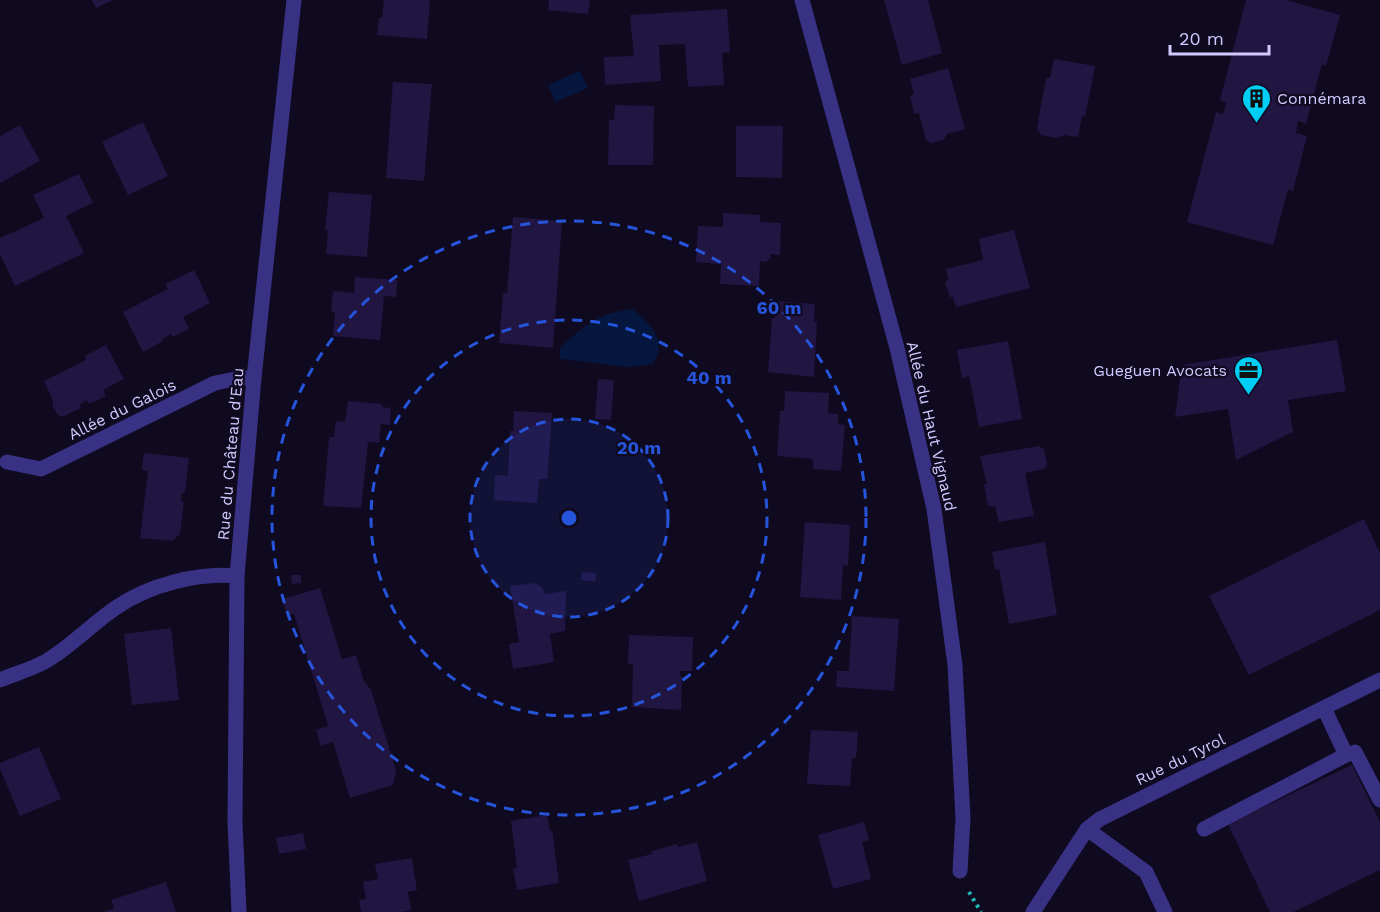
<svg xmlns="http://www.w3.org/2000/svg" width="1380" height="912" font-family="'Work Sans',sans-serif">
	<style>
		.water { fill: #05163f }
		.building { fill: #211542 }
		.lines { fill: none; stroke-linecap: round; stroke-linejoin: round }
		.path { stroke: #22baba; stroke-width: 4; stroke-dasharray: 3 4.5; stroke-linecap: butt }
		.minor { stroke: #393183; stroke-width: 15 }
		.ring { fill: none; stroke: #2654da; stroke-width: 3; stroke-dasharray: 10 8 }
		.labels { text-anchor: middle; stroke-width: 4.5; stroke-linejoin: round; paint-order: stroke }
		.poi-label { font-size: 16px; fill: #d2c9ff; stroke: #0f0a20; text-anchor: start }
		.street-label { font-size: 16px; fill: #d2c9ff; stroke: #0f0a20 }
		.centre { fill: #2654da; stroke: #0f0a20; stroke-width: 3 }
		.ring-label { font-size: 18px; text-anchor: middle; font-weight: bold; fill: #2654da; stroke: #0f0a20; stroke-width: 4.5; stroke-linejoin: round; paint-order: stroke }
	</style>
	<rect width="100%" height="100%" fill="#0f0a20"/>
	<path class="water" d="M580,71L588,88L555,102L548,85Z
		M632,309C650,323 669,341 652,364L628,367L560,359V348C586,324 597,314 632,309Z"/>
	<path class="building" d="M92,0H113L96,8Z
		M384,0H430L427,39L377,35L379,18H382Z
		M549,0H590L588,14L548,10Z
		M884,0H928L942,53L902,65Z
		M1246,0H1286L1340,15L1326,66L1322,64L1306,124L1298,121L1296,133L1307,136L1293,191L1288,189L1273,245L1187,222L1216,112L1223,114L1226,103L1220,100Z
		M727,9L730,52L722,53L724,85L688,87L685,44L659,45L661,81L605,85L604,57L634,56L630,15Z
		M1054,59L1095,66L1085,117L1082,116L1078,137L1064,135L1057,138L1041,135L1037,128L1046,78H1050Z
		M948,68L965,129L947,134L943,140L932,143L926,140L919,113L914,114L910,96L914,94L910,79Z
		M393,82L432,84L424,181L386,178Z
		M615,105L654,106L653,165H608L609,120H614Z
		M143,122L168,176L128,195L102,142Z
		M20,125L40,161L0,183V136Z
		M736,126H783L782,178L736,177Z
		M79,174L93,203L66,216L84,253L15,286L0,254V238L44,218L33,195Z
		M329,192L372,195L367,257L326,254L328,230H325Z
		M723,213L760,215V222L781,223L780,255L770,254V258L766,262L760,261L759,286L720,284L721,264L696,262L698,226L723,227Z
		M513,217L562,221L553,348L499,343L503,293H507Z
		M1014,230L1030,288L956,307L953,297H950L945,283L948,279L946,269L983,260L979,239Z
		M194,270L210,303L183,317L189,329L172,337L171,334L162,339L163,341L143,352L123,312L168,289L165,284Z
		M355,277L397,280L396,297L384,296L380,340L333,336L335,312H331L333,291L354,293Z
		M776,301L815,304L814,322H817L814,377L768,372L772,318H775Z
		M1337,340L1346,391L1288,400L1293,432L1236,460L1228,409L1175,417L1182,365Z
		M1008,341L1022,419L979,427L969,376L962,378L957,350Z
		M106,345L124,379L103,390L106,396L89,404L87,400L79,405L81,408L62,417L57,414L53,407L52,398L44,381L86,360L85,356Z
		M598,379L614,380L611,420L595,419Z
		M785,391L829,393L828,413L838,414V424L845,425L841,471L813,469V459L777,456L780,411H784Z
		M348,401L382,404V407L391,408L390,425L381,424L379,443L368,442L361,508L323,506L329,437H334L336,421L345,422Z
		M514,411L552,413L547,479H539L537,503L494,500L495,475L508,476L510,431H513Z
		M1039,446L1044,449L1047,464L1044,469L1025,473L1034,516L999,522L995,506H988L984,484H987L980,456Z
		M144,453L189,458L185,492L182,494L181,500L184,503L180,534L172,541L140,538L148,471L142,470Z
		M1364,519L1380,553V610L1249,675L1209,596Z
		M805,522L850,525L848,566L843,565L841,600L800,597Z
		M1045,542L1057,615L1009,624L999,569L995,570L992,552Z
		M582,572L596,573L595,582L581,580Z
		M291,575H301V583L292,584Z
		M536,583L543,589L544,594L566,591L565,631L550,634L554,662L513,669L509,644L519,642L510,586Z
		M320,588L342,659L356,655L364,681L371,690L396,770L393,785L350,798L333,742L321,746L316,730L328,726L294,614L287,615L283,599Z
		M852,616L899,619L894,691L836,687L837,671H849Z
		M171,628L179,700L132,705L124,634Z
		M629,635L693,637L692,671H680V676H682L681,710L632,707L633,664H628Z
		M811,730L858,732L856,758H852L850,786L807,784Z
		M39,747L61,799L20,816L0,769V763Z
		M1352,765L1380,822V870L1293,912H1270L1228,824Z
		M547,815L550,831L552,830L559,883L517,890L513,869L517,868L511,821Z
		M864,822L869,840L862,842L871,879L833,889L818,835Z
		M303,833L306,849L279,854L276,838Z
		M697,842L707,881L639,901L628,860L652,854V851L677,844L678,847Z
		M412,858L417,890L408,892L411,910L401,912H361L359,900L366,899L363,882L378,879L375,864Z
		M166,882L176,912H104L114,908L111,900Z"/>
	<g class="lines">
		<path class="path" d="M969,892L981,912"/>
		<path class="minor" d="M802,0L897,348L934,509L955,665L963,818L960,871
			M7,462L41,469L215,383L240,378H254
			M0,680C16,673 37,668 51,658C75,643 94,622 117,607C149,585 199,572 237,576
			M1324,708L1346,755L1355,752L1380,800
			M1087,829L1146,872L1165,912
			M1204,829L1346,755
			M239,912L235,822L237,576L254,378L294,0
			M1033,912L1087,829L1100,819L1380,680"/>
	</g>
	<circle cx="569" cy="518" r="99" fill="#2654da" fill-opacity=".12"/>
	<g class="ring">
		<circle cx="569" cy="518" r="99"/>
		<circle cx="569" cy="518" r="198"/>
		<circle cx="569" cy="518" r="297"/>
	</g>
	<defs>
		<symbol id="building-pin" viewBox="-11 -11 22 30"><path d="M0 17L-7.5 6A9.5 9.5 0 1 1 7.5 6Z" fill="#00cef4" stroke="#0f0a20"/><path d="M-4-6H4V6H1V3H-1V6H-4ZM-2.5-4.3h1.7v1.8h-1.7ZM.8-4.3h1.7v1.8H.8ZM-2.5-1h1.7V.8h-1.7ZM.8-1h1.7V.8H.8Z" fill="#111"/></symbol>
		<symbol id="office-pin" viewBox="-11 -11 22 30"><path d="M0 17L-7.5 6A9.5 9.5 0 1 1 7.5 6Z" fill="#00cef4" stroke="#0f0a20"/><path d="M-6-3h4V-5.5h4V-3h4V5H-6ZM-1-4.5V-3h2v-1.5ZM-6 0V1H6V0Z" fill="#111"/></symbol>
	</defs>
	<g fill-rule="evenodd">
		<use href="#building-pin" x="1240" y="82" width="33" height="45"/>
		<use href="#office-pin" x="1232" y="354" width="33" height="45"/>
	</g>
	<g class="labels">
		<g class="poi-label">
			<text x="1277" y="104">Connémara</text>
			<text x="1227" y="376" text-anchor="end">Gueguen Avocats</text>
		</g>
		<g class="street-label">
			<text transform="translate(122 409) rotate(-26)" y="6">Allée du Galois</text>
			<text transform="translate(932 426) rotate(77)" y="6">Allée du Haut Vignaud</text>
			<text transform="translate(230 454) rotate(-85)" y="6">Rue du Château d'Eau</text>
			<text transform="translate(1180 759) rotate(-26)" y="6">Rue du Tyrol</text>
		</g>
	</g>
	<circle cx="569" cy="518" r="9" class="centre"/>
	<g class="ring-label">
		<text x="779" y="314">60 m</text>
		<text x="709" y="384">40 m</text>
		<text x="639" y="454">20 m</text>
	</g>
	<path d="M1170 45v9h99v-9" fill="none" stroke="#d2c9ff" stroke-width="3"/>
	<text x="1179" y="45" font-size="18" fill="#d2c9ff" stroke="#0f0a20" stroke-width="4.5" paint-order="stroke">20 m</text>
</svg>
